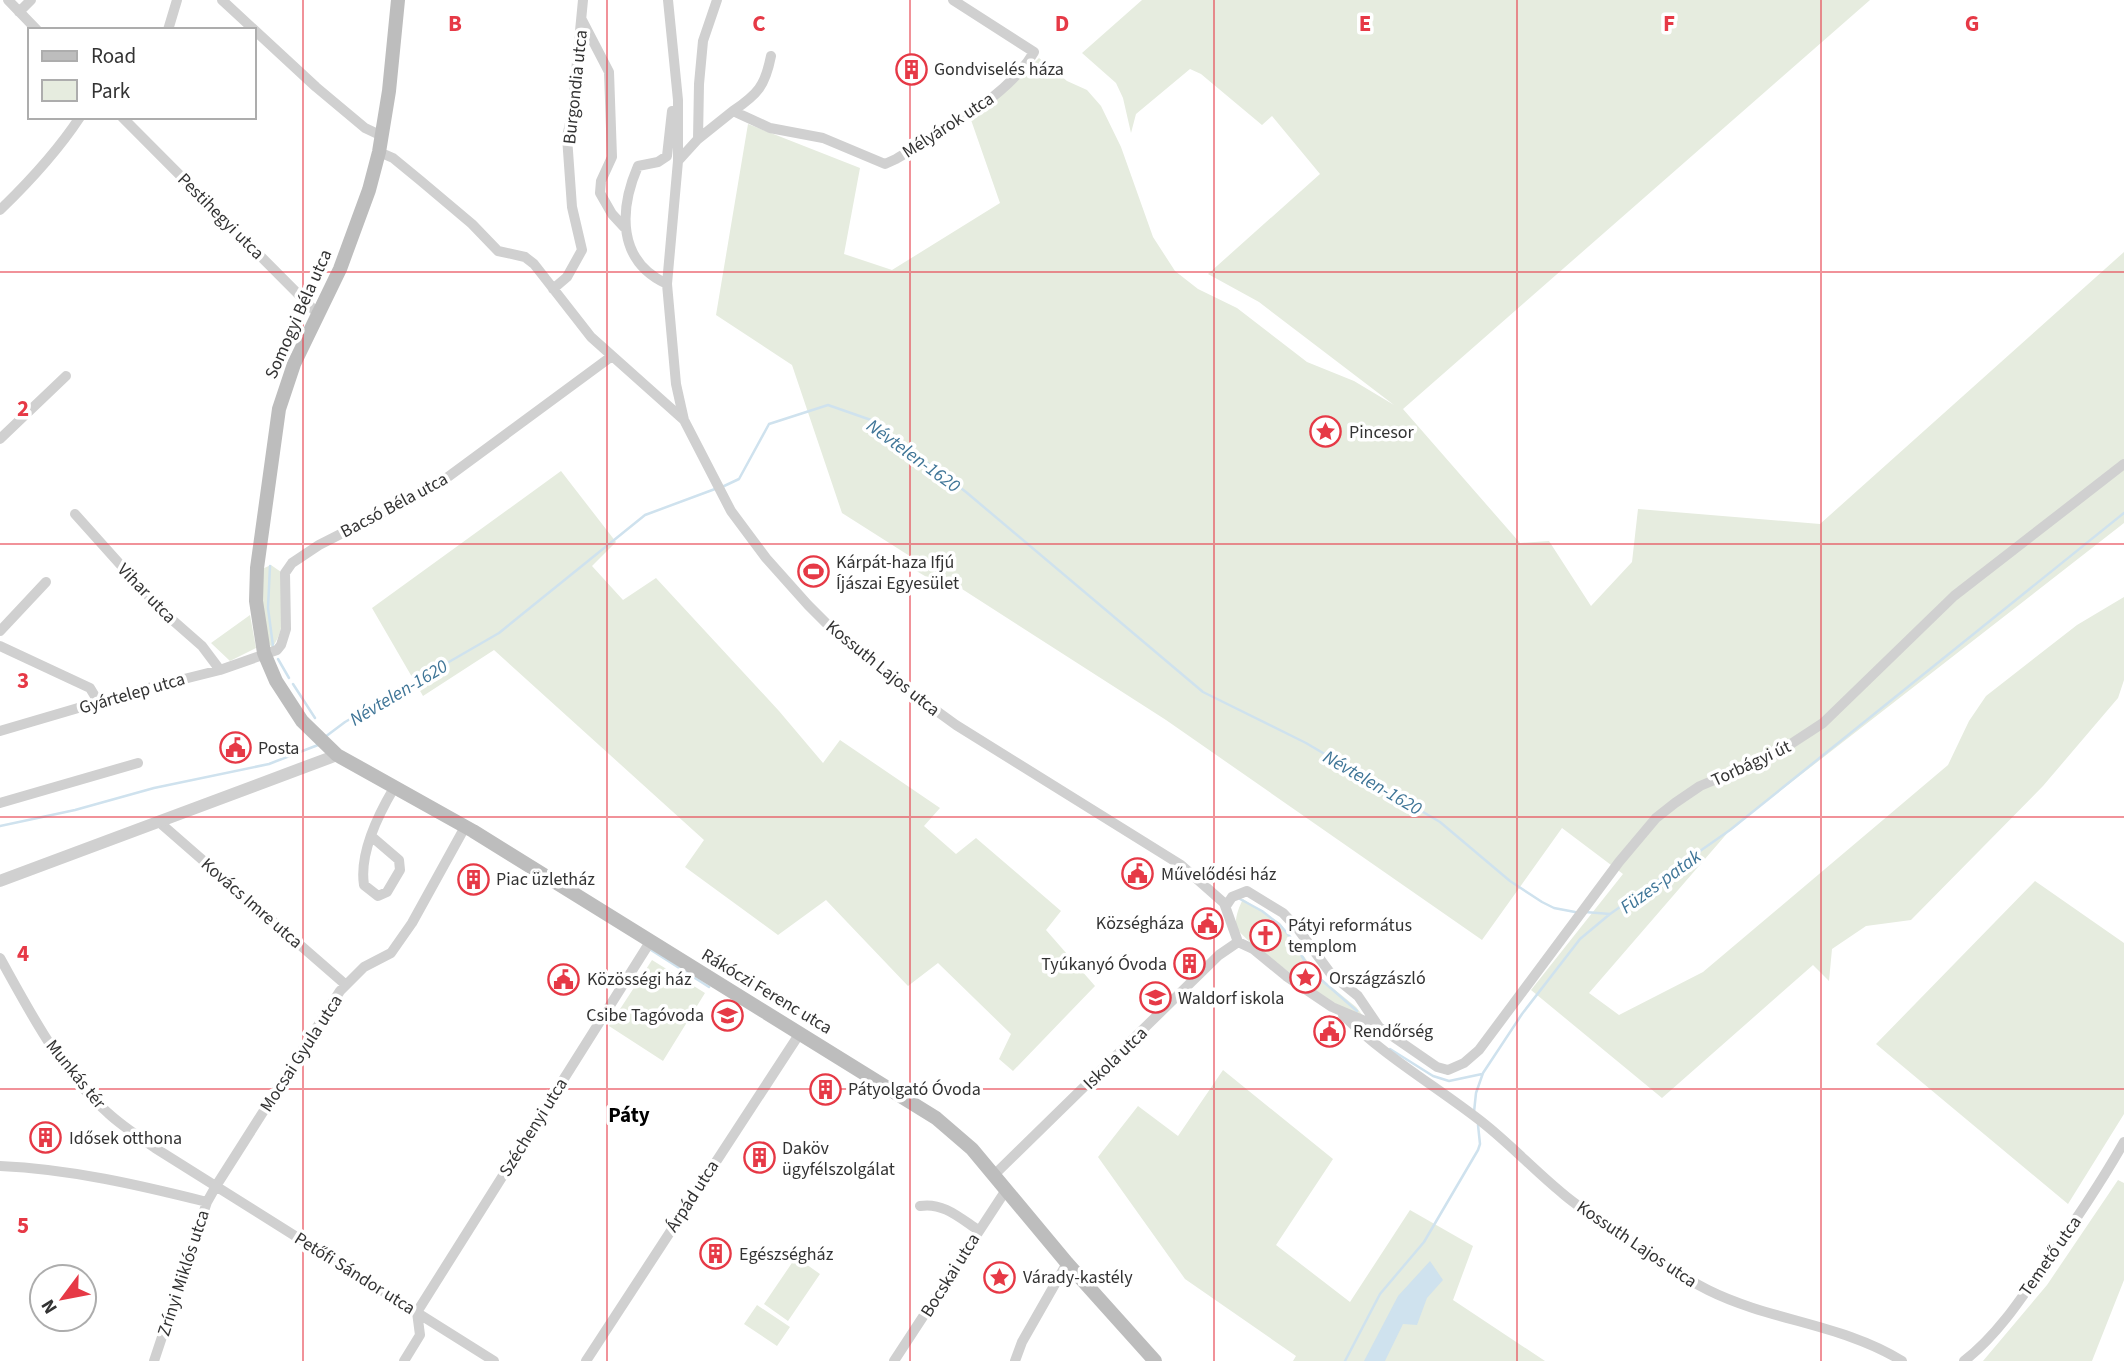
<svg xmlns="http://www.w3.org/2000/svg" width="2124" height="1361" font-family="'Source Sans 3',sans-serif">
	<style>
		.green { fill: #e6ecdf }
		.water { fill: #cfe2ee }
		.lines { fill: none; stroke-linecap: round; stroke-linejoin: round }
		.stream { stroke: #cfe2ee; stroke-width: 2.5 }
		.minor { stroke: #d0d0d0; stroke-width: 10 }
		.tertiary { stroke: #d0d0d0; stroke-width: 12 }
		.secondary { stroke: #bdbdbd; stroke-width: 14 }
		.grid { fill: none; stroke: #e63946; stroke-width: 2; stroke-opacity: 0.55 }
		.labels { text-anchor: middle; stroke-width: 7; stroke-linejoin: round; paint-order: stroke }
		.poi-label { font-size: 18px; fill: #333; stroke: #fff; text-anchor: start }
		.street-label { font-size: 18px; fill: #333; stroke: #fff }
		.water-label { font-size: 19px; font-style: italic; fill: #3f7597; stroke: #fff }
		.quarter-label { font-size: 21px; font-weight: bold; fill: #000; stroke: #fff }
		.grid-label { font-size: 23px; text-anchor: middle; font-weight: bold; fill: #e63946; stroke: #fff; stroke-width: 7; stroke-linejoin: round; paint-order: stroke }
	</style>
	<rect width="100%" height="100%" fill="#fff"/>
	<path class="green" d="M1142,0H1870L1403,409L1520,543L1549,541L1591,606L1632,562L1638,509L1820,524L2124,252V523L1730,830L1589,993L1619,1015L1703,972L1948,765L1969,721L1986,696L2077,625L2124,597V680L2118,698L2043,786L1911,920L1866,926L1832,949L1829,981L1813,965L1662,1098L1531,990L1623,874L1562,828L1482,940L1166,720L934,571L930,579L913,569L916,560L842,513L792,365L716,315L748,124L860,168L844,254L892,270L1000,203L970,117L1007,90L1039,58L1067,81L1087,90L1101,106L1121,147L1153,237L1175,271L1198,289L1237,308L1307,362L1354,381L1394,405L1259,302L1208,274L1320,174L1272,116L1262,125L1201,74L1190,69L1136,114L1131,133L1123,98L1116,83L1082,53Z
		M561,471L616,542L592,566L623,600L656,578L779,711L823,763L840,740L940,808L924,826L956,854L976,838L1061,911L1046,930L1095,986L1013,1071L999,1059L1011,1034L938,963L908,986L826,900L778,935L685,867L704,840L494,650L423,696L372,608Z
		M271,565L281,572C283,598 288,626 272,648C258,629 263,593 262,569Z
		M250,615L256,648L230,661L211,643Z
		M2035,881L2124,943V1114L2068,1204L1876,1044Z
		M1243,899L1280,923L1318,976L1356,1007L1364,1017L1362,1021C1342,1008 1240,942 1236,926C1235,917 1239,907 1243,899Z
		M652,960L705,993L663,1061L609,1026Z
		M1223,1070L1333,1159L1276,1245L1350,1302L1410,1210L1473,1246L1453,1300L1545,1361H1293L1296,1356L1185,1279L1098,1157L1138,1106L1178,1136Z
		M2118,1180L2124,1183V1280L2092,1361H1983L2047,1285Z
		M796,1257L820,1274L788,1321L764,1304Z
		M757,1305L790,1327L777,1346L744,1324Z"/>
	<path class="water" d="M1430,1261L1443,1280L1427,1298L1417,1325L1403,1324L1385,1361H1364L1398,1296Z"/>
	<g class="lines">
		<path class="stream" d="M722,487L739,479L769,424L828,405L871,420L966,492L1203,692L1306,743L1440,822L1510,881L1542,902L1554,908L1575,912
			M270,566L268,608L273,646
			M278,659L289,678
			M293,684L315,718
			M325,737L345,722L499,633L645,515L715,489
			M0,826L75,810L154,788L269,764L318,745
			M1240,899L1262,911L1280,925L1292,939L1310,970L1357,1011
			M1585,912L1610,914
			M651,950L709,987
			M1390,1049L1433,1076L1449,1081L1482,1074
			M1474,1112L1476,1093L1483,1073L1522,1014L1580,939L1610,914L1730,830L2124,513
			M1345,1361L1380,1294L1424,1242L1478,1150L1480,1144L1478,1125"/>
		<path class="minor" d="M8,0L37,30
			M222,0L316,87L365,128L382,136
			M668,0L678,100V161L667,284L676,384L684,420
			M19,12L31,0
			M582,20L609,72L612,157L601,181L600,193L612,214L624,227
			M168,30L177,0
			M733,111C758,94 765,86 771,56
			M122,117L319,315
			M698,139L699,84L703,41L717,0
			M379,152L393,158L421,181L472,224L498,251L525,257L534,264L591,337L684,420L731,511L766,558L808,605L841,638L894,680L956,725L1181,865L1224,903L1238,942L1253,949L1286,976L1332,1007L1379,1027L1437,1067L1448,1070
			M678,161L698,139L733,111L770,128L823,138L885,164L896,159C941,132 1008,97 1034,52L953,0
			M0,210C30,181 57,152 80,117
			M667,284C617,261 619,210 638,166L658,162L667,156L672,111
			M553,289L567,277L582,250L572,207L567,137L572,114L583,0
			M0,439L66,376
			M75,514L161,610L202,646L220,670
			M0,631L46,582
			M0,646L90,688L99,703
			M0,731L136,691L220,670L277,650L281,645L286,629L285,573L292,563L319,545L437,485L612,356
			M0,803L138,763
			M159,822L346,985
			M371,836L399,860L400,870L387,892L378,896L364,885C359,853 378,815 394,788
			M1226,906L1232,897L1247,891L1283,913L1298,929L1331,974L1358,996L1379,1027
			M0,958C30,1012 60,1071 108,1113C122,1126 139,1137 155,1148L494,1361
			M1343,1015C1385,1057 1436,1086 1482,1122C1510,1144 1534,1170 1562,1193C1579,1208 1600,1220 1618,1233C1647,1253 1676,1274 1708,1290C1770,1321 1843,1324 1902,1361
			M1448,1070L1464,1063L1479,1050L1619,862L1656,818L1675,803L1700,786L1774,755L1823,723L1954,596L2124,464
			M0,1166C70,1169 139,1185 207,1202
			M994,1175L1219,955L1238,942
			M920,1206C943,1202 960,1218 978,1230
			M154,1361L207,1202L216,1186L340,991L364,967L391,953L412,923L465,827
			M404,1361L420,1335L417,1312L650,942
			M586,1361L800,1033
			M894,1361L1006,1190
			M1015,1361L1022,1342L1067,1263
			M1964,1361C1998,1335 2023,1296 2047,1261C2074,1222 2101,1183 2124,1142"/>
		<path class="tertiary" d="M0,881L337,755"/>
		<path class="secondary" d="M398,0L389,91L379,152L369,190L340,269L294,364L279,409L257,568L256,601L264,653L276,681L302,721L337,755L473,831L936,1118L972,1149L1067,1263L1155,1361"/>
	</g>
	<path class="grid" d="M303,0V1361M607,0V1361M910,0V1361M1214,0V1361M1517,0V1361M1821,0V1361M0,272H2124M0,544H2124M0,817H2124M0,1089H2124"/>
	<defs>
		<symbol id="building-ring" viewBox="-11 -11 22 22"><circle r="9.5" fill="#fff" stroke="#e63946" stroke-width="1.5"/><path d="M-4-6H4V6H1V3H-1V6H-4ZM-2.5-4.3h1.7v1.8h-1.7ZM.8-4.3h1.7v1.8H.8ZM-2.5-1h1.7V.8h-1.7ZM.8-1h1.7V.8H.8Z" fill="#e63946"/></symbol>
		<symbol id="sight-ring" viewBox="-11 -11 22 22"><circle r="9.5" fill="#fff" stroke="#e63946" stroke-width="1.5"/><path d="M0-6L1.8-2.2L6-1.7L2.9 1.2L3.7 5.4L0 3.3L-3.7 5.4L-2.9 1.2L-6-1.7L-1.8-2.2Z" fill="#e63946"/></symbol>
		<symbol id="stadium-ring" viewBox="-11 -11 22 22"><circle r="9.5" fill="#fff" stroke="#e63946" stroke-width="1.5"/><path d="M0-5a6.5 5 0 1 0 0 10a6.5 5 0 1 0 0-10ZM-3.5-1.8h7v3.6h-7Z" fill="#e63946"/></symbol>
		<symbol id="civic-ring" viewBox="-11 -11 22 22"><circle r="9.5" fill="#fff" stroke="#e63946" stroke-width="1.5"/><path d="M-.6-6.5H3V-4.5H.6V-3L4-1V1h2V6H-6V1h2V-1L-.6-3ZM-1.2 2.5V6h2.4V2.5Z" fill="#e63946"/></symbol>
		<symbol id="church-ring" viewBox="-11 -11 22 22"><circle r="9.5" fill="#fff" stroke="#e63946" stroke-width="1.5"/><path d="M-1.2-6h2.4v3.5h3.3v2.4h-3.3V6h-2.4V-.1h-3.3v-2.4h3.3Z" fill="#e63946"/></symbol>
		<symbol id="school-ring" viewBox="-11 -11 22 22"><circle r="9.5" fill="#fff" stroke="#e63946" stroke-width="1.5"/><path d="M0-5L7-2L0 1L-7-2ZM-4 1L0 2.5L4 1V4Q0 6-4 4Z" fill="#e63946"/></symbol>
	</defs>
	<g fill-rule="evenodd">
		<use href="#building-ring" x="894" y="52" width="35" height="35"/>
		<use href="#sight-ring" x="1308" y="414" width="35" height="35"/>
		<use href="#stadium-ring" x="796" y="554" width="35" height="35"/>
		<use href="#civic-ring" x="218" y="730" width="35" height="35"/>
		<use href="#civic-ring" x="1120" y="856" width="35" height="35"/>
		<use href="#building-ring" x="456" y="862" width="35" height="35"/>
		<use href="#civic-ring" x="1190" y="906" width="35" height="35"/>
		<use href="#church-ring" x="1248" y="918" width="35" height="35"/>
		<use href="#building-ring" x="1172" y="946" width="35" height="35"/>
		<use href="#sight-ring" x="1288" y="960" width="35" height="35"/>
		<use href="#civic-ring" x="546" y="962" width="35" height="35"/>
		<use href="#school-ring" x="1138" y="980" width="35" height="35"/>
		<use href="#school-ring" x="710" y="998" width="35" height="35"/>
		<use href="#civic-ring" x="1312" y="1014" width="35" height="35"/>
		<use href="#building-ring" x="808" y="1072" width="35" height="35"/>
		<use href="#building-ring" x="28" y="1120" width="35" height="35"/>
		<use href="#building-ring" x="742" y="1140" width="35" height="35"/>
		<use href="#building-ring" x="698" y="1236" width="35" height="35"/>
		<use href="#sight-ring" x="982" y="1260" width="35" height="35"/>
	</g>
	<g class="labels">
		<g class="poi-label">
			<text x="934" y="75">Gondviselés háza</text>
			<text x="1349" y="438">Pincesor</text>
			<text x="836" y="568">Kárpát-haza Ifjú<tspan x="836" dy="21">Íjászai Egyesület</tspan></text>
			<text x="258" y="754">Posta</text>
			<text x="1161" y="880">Művelődési ház</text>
			<text x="496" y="885">Piac üzletház</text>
			<text x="1184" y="929" text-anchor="end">Községháza</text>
			<text x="1288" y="931">Pátyi református<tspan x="1288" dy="21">templom</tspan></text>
			<text x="1167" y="970" text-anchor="end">Tyúkanyó Óvoda</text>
			<text x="1329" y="984">Országzászló</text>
			<text x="587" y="985">Közösségi ház</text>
			<text x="1178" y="1004">Waldorf iskola</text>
			<text x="704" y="1021" text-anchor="end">Csibe Tagóvoda</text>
			<text x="1353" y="1037">Rendőrség</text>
			<text x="848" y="1095">Pátyolgató Óvoda</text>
			<text x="69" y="1144">Idősek otthona</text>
			<text x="782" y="1154">Daköv<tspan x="782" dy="21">ügyfélszolgálat</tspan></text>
			<text x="739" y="1260">Egészségház</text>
			<text x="1023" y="1283">Várady-kastély</text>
		</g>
		<g class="street-label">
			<text transform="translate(575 87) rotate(-84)" y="6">Burgondia utca</text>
			<text transform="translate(948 125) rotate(-33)" y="6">Mélyárok utca</text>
			<text transform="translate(221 216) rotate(45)" y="6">Pestihegyi utca</text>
			<text transform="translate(298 314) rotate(-66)" y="6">Somogyi Béla utca</text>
			<text transform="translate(394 505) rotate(-28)" y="6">Bacsó Béla utca</text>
			<text transform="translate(147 593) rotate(46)" y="6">Vihar utca</text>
			<text transform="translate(883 668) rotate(39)" y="6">Kossuth Lajos utca</text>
			<text transform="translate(132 693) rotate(-16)" y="6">Gyártelep utca</text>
			<text transform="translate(1751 763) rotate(-25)" y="6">Torbágyi út</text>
			<text transform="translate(252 903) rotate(41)" y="6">Kovács Imre utca</text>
			<text transform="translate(767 991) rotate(31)" y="6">Rákóczi Ferenc utca</text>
			<text transform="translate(301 1053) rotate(-57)" y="6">Mocsai Gyula utca</text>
			<text transform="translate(1115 1058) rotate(-44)" y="6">Iskola utca</text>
			<text transform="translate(76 1074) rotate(51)" y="6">Munkás tér</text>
			<text transform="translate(533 1127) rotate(-58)" y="6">Széchenyi utca</text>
			<text transform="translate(692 1196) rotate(-57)" y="6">Árpád utca</text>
			<text transform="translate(1637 1244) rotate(34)" y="6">Kossuth Lajos utca</text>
			<text transform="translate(2050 1256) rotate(-55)" y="6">Temető utca</text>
			<text transform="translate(183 1273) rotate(-72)" y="6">Zrínyi Miklós utca</text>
			<text transform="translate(355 1273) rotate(32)" y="6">Petőfi Sándor utca</text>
			<text transform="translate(950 1275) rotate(-58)" y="6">Bocskai utca</text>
		</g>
		<g class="water-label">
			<text transform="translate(914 455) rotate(36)" y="7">Névtelen-1620</text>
			<text transform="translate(398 692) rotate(-31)" y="7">Névtelen-1620</text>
			<text transform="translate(1373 782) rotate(30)" y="7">Névtelen-1620</text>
			<text transform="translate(1660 881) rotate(-36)" y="7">Füzes-patak</text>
		</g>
		<g class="quarter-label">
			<text x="629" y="1122">Páty</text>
		</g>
	</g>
	<g class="grid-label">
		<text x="455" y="31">B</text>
		<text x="759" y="31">C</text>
		<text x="1062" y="31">D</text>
		<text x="1365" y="31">E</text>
		<text x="1669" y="31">F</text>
		<text x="1972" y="31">G</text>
		<text x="23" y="416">2</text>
		<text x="23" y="688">3</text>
		<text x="23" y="961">4</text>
		<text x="23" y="1233">5</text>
	</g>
	<rect x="28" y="28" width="228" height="91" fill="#ffffff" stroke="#adadad" stroke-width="2"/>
	<rect x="42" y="51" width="35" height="10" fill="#bdbdbd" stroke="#adadad" stroke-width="2"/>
	<text x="91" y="63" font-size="21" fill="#333333">Road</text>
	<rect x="42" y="80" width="35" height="21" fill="#e6ecdf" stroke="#adadad" stroke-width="2"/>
	<text x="91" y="98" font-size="21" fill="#333333">Park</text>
	<g transform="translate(63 1298) rotate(238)"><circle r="33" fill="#ffffff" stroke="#adadad" stroke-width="2"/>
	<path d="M0-5L12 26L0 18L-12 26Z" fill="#e63946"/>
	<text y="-10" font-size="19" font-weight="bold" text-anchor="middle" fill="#333333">N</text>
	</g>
</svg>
